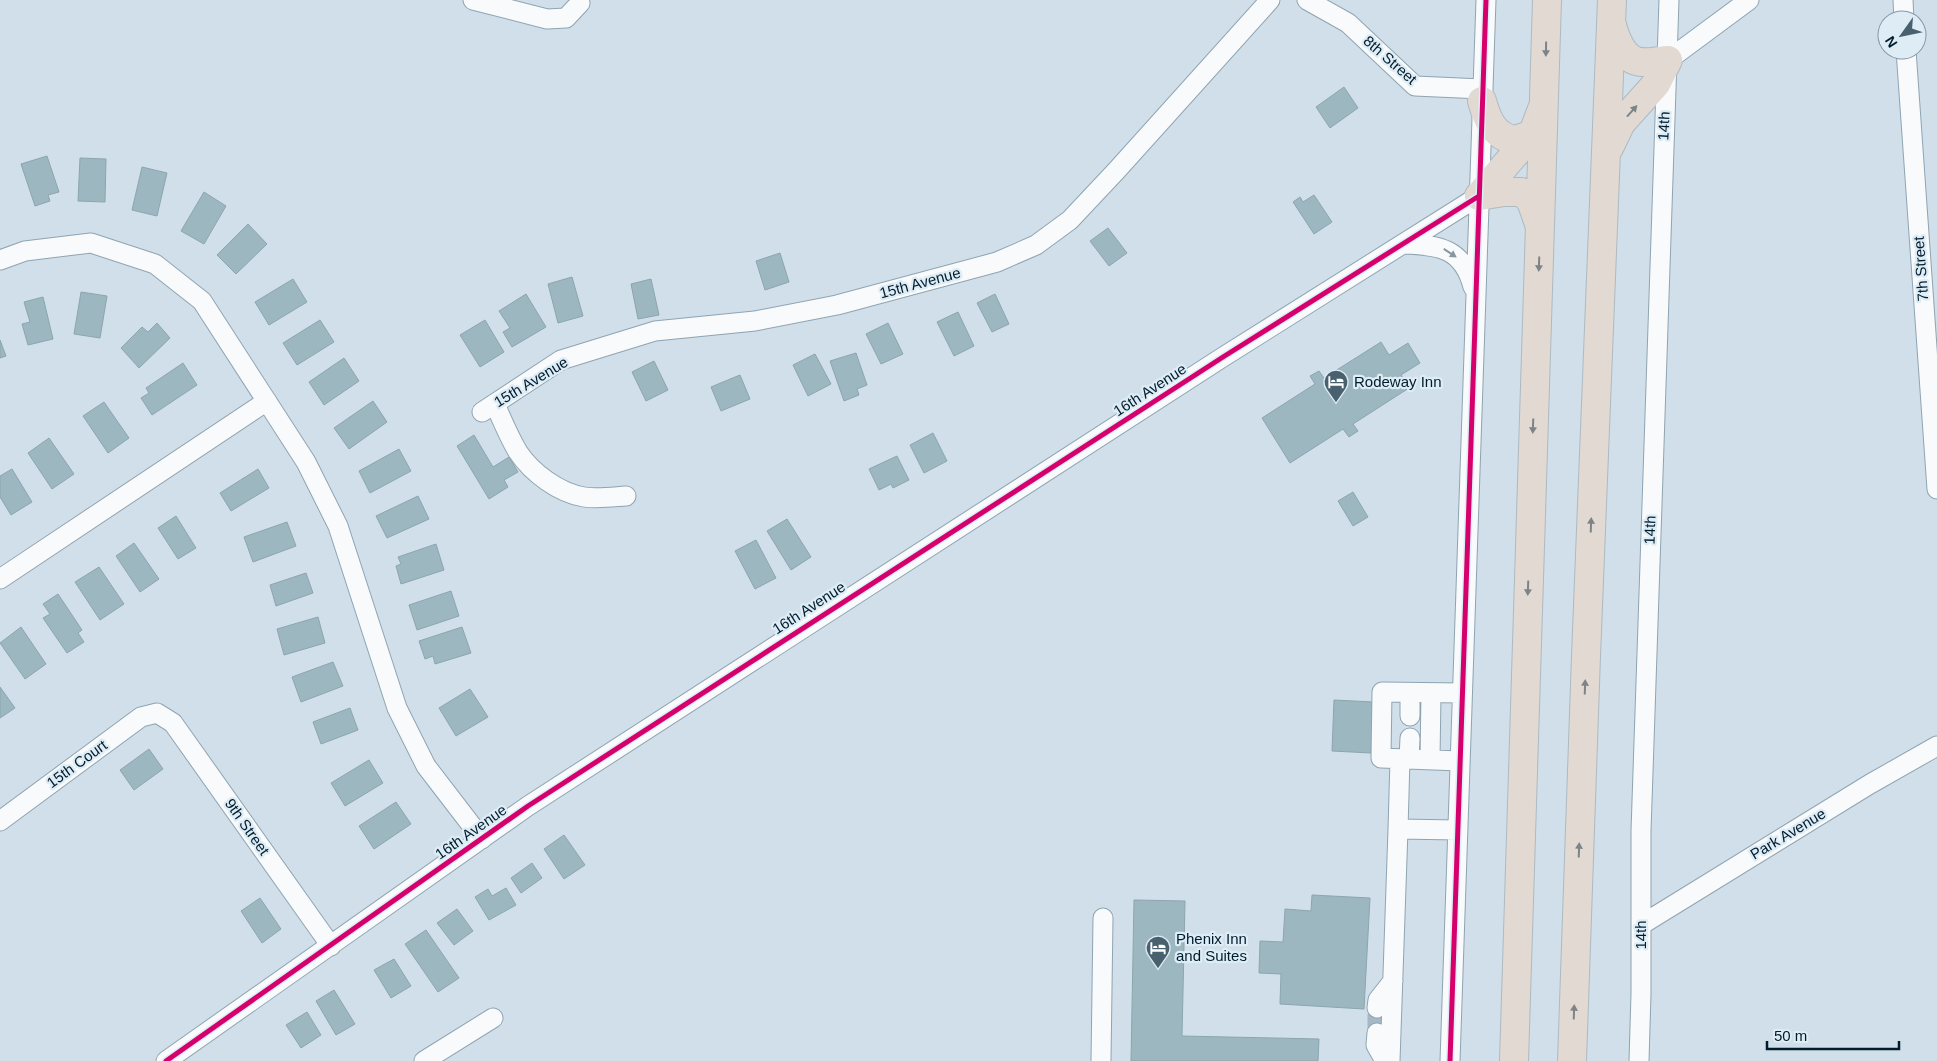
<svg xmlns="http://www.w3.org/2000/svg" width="1937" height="1061" font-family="Arial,sans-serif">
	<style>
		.building { fill: #9db7c1; stroke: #8ba6af }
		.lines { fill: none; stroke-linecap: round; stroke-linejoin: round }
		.minor-tunnel { stroke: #a6b8c4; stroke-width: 19; stroke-dasharray: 19 9; stroke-linecap: butt }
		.minor-casing { stroke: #8fa4b1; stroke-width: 21 }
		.highway-casing { stroke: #adbac2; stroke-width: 30 }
		.minor { stroke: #f8fafc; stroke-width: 19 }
		.highway { stroke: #e2d9d2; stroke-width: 28 }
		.cycleway-casing { stroke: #deecf6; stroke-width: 8 }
		.cycleway { stroke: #d6006c; stroke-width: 5 }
		.oneway { fill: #7c8488 }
		.oneway2 { fill: #88979f }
		.labels { text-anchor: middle; stroke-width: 4.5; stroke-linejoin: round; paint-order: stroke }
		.street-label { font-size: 15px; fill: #001d2d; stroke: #deecf6 }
		.poi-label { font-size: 15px; fill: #001d2d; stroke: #deecf6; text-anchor: start }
	</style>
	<rect width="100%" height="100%" fill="#d0dfea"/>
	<path class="building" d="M1344,87L1358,108L1330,128L1316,107Z
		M47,156L59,192L48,195L50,201L35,206L21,164Z
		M80,158L106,159L105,202L78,201Z
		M142,167L167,173L157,216L132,210Z
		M204,192L226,206L204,244L181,231Z
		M1314,195L1332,222L1314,234L1293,202L1300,197L1303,202Z
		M248,224L267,244L236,274L217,255Z
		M1108,228L1127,253L1109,266L1090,241Z
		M780,253L789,282L765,290L756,261Z
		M572,277L583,316L558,323L548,284Z
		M293,279L307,302L269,325L255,302Z
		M651,279L659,315L638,319L631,284Z
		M81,292L107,296L100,338L74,334Z
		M526,294L546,327L512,347L503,332L510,328L499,311Z
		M995,294L1009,324L992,332L977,303Z
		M43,297L53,339L28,345L22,324L30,322L24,302Z
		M958,312L974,346L954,356L937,322Z
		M320,320L334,342L297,365L283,343Z
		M485,320L504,352L480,367L460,335Z
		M157,323L170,338L139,368L121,348L142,327L148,332Z
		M888,323L903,354L881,364L866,334Z
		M0,340L6,356L0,358Z
		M1381,342L1389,355L1408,343L1420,363L1401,375L1409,388L1353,424L1358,431L1349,437L1343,429L1290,463L1262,418L1315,384L1310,376L1319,371L1324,378Z
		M856,353L867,385L857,389L859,395L844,401L830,361Z
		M815,354L831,384L808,396L793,365Z
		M344,358L359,381L324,405L309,382Z
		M654,361L668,390L646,401L632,372Z
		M183,363L197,385L152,415L141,398L149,393L146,388Z
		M740,375L750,399L721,411L711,387Z
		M373,401L387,422L349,449L334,428Z
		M104,402L129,438L108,453L83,416Z
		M933,433L947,461L924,473L910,445Z
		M474,435L493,467L509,457L518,472L504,480L508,487L489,499L457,446Z
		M49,438L74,474L52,489L28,453Z
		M399,449L411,471L370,493L359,471Z
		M897,456L909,480L893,488L891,484L879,490L869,469Z
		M12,469L32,502L11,515L0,497V476Z
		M258,469L269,488L231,511L220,493Z
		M1353,492L1368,517L1353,526L1338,501Z
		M418,496L429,519L387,538L376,516Z
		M176,516L196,548L178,559L158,528Z
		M787,519L811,557L791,570L767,531Z
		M287,522L296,546L253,562L244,537Z
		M756,540L776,578L755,589L735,551Z
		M134,543L159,579L140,592L116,556Z
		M436,544L444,570L401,584L396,566L401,564L398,557Z
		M99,567L124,604L100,620L75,582Z
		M306,573L313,593L276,606L270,585Z
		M451,591L459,616L417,630L409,605Z
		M58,594L82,630L78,633L84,642L67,653L43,618L50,614L43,604Z
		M318,617L325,643L284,655L277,629Z
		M21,627L46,664L25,679L0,643Z
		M462,627L471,653L435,664L433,656L425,659L419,641Z
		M333,662L343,686L301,702L292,677Z
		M0,687L15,708L0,718Z
		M470,689L488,717L456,736L439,708Z
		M1334,700L1373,702L1371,753L1332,751Z
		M350,708L358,730L321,744L313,722Z
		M149,749L163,769L134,790L120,770Z
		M369,760L383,783L345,806L331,783Z
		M396,802L411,824L374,849L359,826Z
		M564,835L585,865L564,879L544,849Z
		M532,863L542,878L521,893L511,878Z
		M506,888L516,905L489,920L475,897L488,889L492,896Z
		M1312,895L1370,898L1364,1009L1280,1004L1281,974L1259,973L1260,941L1283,942L1285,909L1311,911Z
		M260,898L281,929L262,943L241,911Z
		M1134,900L1185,901L1182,1036L1319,1039L1318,1061H1131Z
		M457,909L473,931L454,945L437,923Z
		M426,930L459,978L438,992L405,944Z
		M394,959L411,986L391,998L374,970Z
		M334,990L355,1024L336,1035L316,1001Z
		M307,1012L321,1035L301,1048L286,1025Z"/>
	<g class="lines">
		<path class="minor-tunnel" d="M1377,1033V1008"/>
		<defs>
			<path id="minor" d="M473,0L547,19L566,18L580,3L579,0
				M1307,0L1348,23L1415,86L1482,89
				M1903,0L1904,20
				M1906,50L1937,489
				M1668,60L1749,0
				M1403,244C1439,245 1463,248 1473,287
				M0,260L25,251L91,243L155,264L202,301L306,462L338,526L397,708L426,766L482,839
				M495,404C502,420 509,437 518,452C532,473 559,493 584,497C597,499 612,497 626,496
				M482,412L561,360L655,331L755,321L837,305L997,262L1036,245L1070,220L1117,170L1270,0
				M0,579L267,401
				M1410,716V693
				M1409,759L1410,738
				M1430,760L1431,693
				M1460,761L1381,758L1382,692L1462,693
				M0,821L141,717L157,713L173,723L331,946
				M1398,829L1400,759
				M1641,925L1870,784L1937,746
				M1377,1008L1378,1000L1393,981
				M1377,1033L1376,1045L1385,1061
				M166,1061L528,806L1223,357L1479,196
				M424,1061L493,1018
				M1101,1061L1103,918
				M1390,1061L1398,829L1458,830
				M1450,1061L1486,0
				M1639,1061L1641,994V831L1669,0"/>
			<path id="highway" d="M1482,101C1487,119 1494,137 1515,140L1530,135
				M1609,148L1621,123L1656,84L1668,60C1658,61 1645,64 1636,61C1622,56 1615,37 1612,25
				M1479,196L1526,141L1534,130L1542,109
				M1479,196L1504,192H1522L1531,201L1539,224
				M1514,1061L1547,0
				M1572,1061L1586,656L1612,0"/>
		</defs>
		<use href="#minor" class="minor-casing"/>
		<use href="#highway" class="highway-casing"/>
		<use href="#minor" class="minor"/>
		<use href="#highway" class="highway"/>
		<defs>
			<path id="cycleway" d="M166,1061L528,806L1223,357L1479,196
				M1450,1061L1486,0"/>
		</defs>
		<use href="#cycleway" class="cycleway-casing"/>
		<use href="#cycleway" class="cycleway"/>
	</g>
	<defs><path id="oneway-solid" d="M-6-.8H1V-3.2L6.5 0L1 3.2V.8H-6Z" transform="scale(1.25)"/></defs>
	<g class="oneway">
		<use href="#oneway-solid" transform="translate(1546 49) rotate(91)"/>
		<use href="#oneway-solid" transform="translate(1632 111) rotate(-48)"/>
		<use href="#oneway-solid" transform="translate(1539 264) rotate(92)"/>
		<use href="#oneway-solid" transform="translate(1533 426) rotate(92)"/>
		<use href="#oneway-solid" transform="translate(1591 525) rotate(-88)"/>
		<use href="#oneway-solid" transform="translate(1528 588) rotate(92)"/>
		<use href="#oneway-solid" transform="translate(1585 687) rotate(-88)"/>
		<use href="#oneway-solid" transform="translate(1579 850) rotate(-88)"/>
		<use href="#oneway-solid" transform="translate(1574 1012) rotate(-88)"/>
	</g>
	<use class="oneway2" href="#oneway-solid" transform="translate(1450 253) rotate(33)"/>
	<defs>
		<symbol id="hotel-pin" viewBox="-11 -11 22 30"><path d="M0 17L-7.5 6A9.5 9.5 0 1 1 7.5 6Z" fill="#49616f" stroke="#deecf6"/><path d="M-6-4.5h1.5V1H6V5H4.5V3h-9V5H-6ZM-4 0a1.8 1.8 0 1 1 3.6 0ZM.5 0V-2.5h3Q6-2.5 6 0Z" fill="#fff"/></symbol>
	</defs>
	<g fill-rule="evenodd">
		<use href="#hotel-pin" x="1322" y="368" width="28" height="38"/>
		<use href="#hotel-pin" x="1144" y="934" width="28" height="38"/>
	</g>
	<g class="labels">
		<g class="street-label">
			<text transform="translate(1390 60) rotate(41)" y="5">8th Street</text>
			<text transform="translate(1664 126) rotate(-87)" y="5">14th</text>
			<text transform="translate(1921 269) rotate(-94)" y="5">7th Street</text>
			<text transform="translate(920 283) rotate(-15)" y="5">15th Avenue</text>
			<text transform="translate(531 382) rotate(-31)" y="5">15th Avenue</text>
			<text transform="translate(1150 390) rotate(-33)" y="5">16th Avenue</text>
			<text transform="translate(1650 530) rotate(-88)" y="5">14th</text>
			<text transform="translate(809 608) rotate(-33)" y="5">16th Avenue</text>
			<text transform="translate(77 764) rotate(-36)" y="5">15th Court</text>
			<text transform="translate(247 827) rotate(55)" y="5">9th Street</text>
			<text transform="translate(471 832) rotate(-35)" y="5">16th Avenue</text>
			<text transform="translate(1788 834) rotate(-31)" y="5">Park Avenue</text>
			<text transform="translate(1641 935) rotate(-90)" y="5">14th</text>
		</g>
		<g class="poi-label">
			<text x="1354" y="387">Rodeway Inn</text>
			<text x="1176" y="944">Phenix Inn<tspan x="1176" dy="17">and Suites</tspan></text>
		</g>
	</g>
	<g transform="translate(1902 35) rotate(237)"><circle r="24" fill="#deecf6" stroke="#8599a6"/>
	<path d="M0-4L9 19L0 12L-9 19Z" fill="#49616f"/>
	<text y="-8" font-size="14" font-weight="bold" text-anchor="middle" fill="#001d2d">N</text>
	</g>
	<path d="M1767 1041v8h132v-8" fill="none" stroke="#001d2d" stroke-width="2.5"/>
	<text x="1774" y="1041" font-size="15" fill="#001d2d" stroke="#deecf6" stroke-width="4" paint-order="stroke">50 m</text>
</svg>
